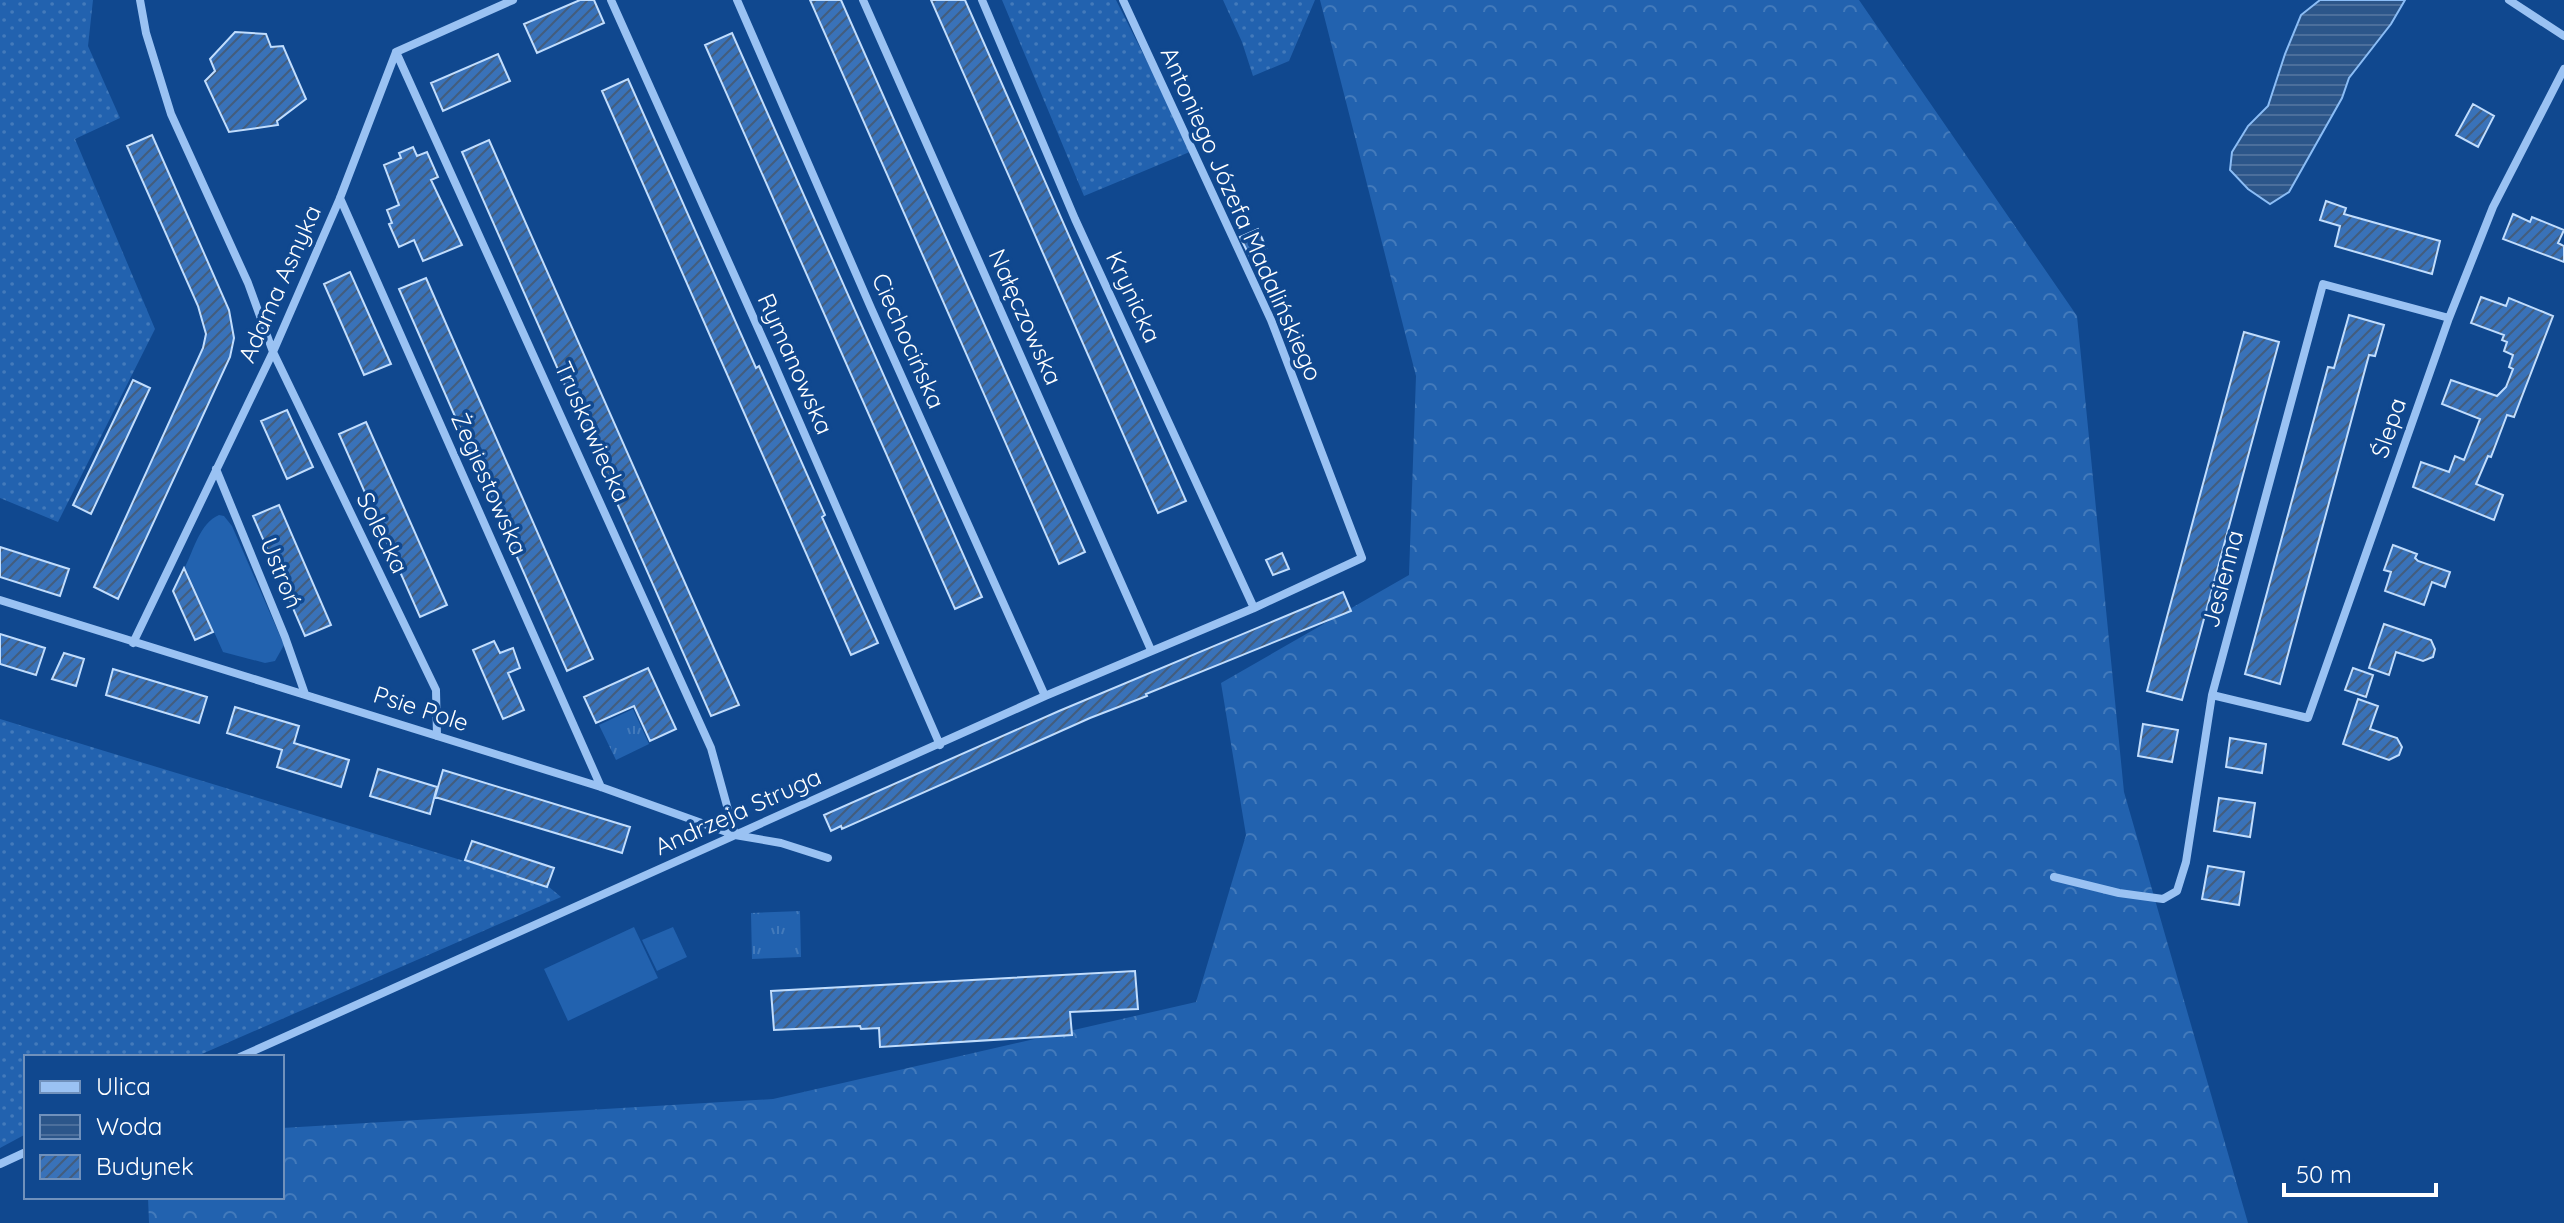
<svg xmlns="http://www.w3.org/2000/svg" width="2564" height="1223" font-family="Quicksand,sans-serif">
	<style>
		.grass { fill: #2262af }
		.forest { fill: url(#forest-crowns) }
		.park { fill: url(#park-tufts) }
		.garden { fill: url(#garden-dots) }
		.water { fill: url(#water-rules); stroke: #8bbdf6; stroke-width: 2 }
		.building { fill: url(#building-hatch); stroke: #c1ddfd; stroke-width: 2 }
		.lines { fill: none; stroke-linecap: round; stroke-linejoin: round }
		.street { stroke: #9ac2f3; stroke-width: 8 }
		.labels { text-anchor: middle; stroke-width: 7; stroke-linejoin: round; paint-order: stroke }
		.street-label { font-size: 24px; fill: #fff; stroke: #10488f }
	</style>
	<defs>
		<pattern id="forest-crowns" width="20" height="18" patternUnits="userSpaceOnUse" patternTransform="scale(2)"><rect width="20" height="18" fill="#2262af"/><path d="M2 6a3 3 0 1 1 6 0M12 15a3 3 0 1 1 6 0" fill="none" stroke="#437abb"/></pattern>
		<pattern id="park-tufts" width="24" height="20" patternUnits="userSpaceOnUse" patternTransform="scale(2)"><rect width="24" height="20" fill="#2262af"/><path d="M3 7l-1-3M5 7V3M7 7l1-3M15 17l-1-3M17 17v-4M19 17l1-3" fill="none" stroke="#437abb"/></pattern>
		<pattern id="garden-dots" width="8" height="8" patternUnits="userSpaceOnUse" patternTransform="scale(2)"><rect width="8" height="8" fill="#2262af"/><path d="M2 2h.1M6 6h.1" fill="none" stroke="#437abb" stroke-width="1.8" stroke-linecap="round"/></pattern>
		<pattern id="water-rules" width="6" height="5" patternUnits="userSpaceOnUse" patternTransform="scale(2)"><rect width="6" height="5" fill="#2c568a"/><path d="M0 2.5h6" fill="none" stroke="#4c6f9c"/></pattern>
		<pattern id="building-hatch" width="6" height="6" patternUnits="userSpaceOnUse" patternTransform="scale(2)"><rect width="6" height="6" fill="#3972b9"/><path d="M-1 1l2-2M0 6l6-6M5 7l2-2" fill="none" stroke="#435d7d"/></pattern>
	</defs>
	<rect width="100%" height="100%" fill="#10488f"/>
	<path class="grass" d="M219,515L224,516L232,526L284,645L275,661L265,663L223,652L185,567C194,549 200,523 219,515Z
		M634,927L658,978L568,1021L544,969Z
		M673,927L687,957L657,971L642,940Z"/>
	<path class="forest" d="M1320,0H1859L2077,316L2124,792L2248,1223H149L148,1197H282V1128L773,1099L1196,1002L1246,835L1221,683L1409,575L1416,376Z"/>
	<path class="park" d="M633,709L649,744L616,760L599,725Z
		M800,911L801,957L752,959L751,913Z"/>
	<path class="garden" d="M0,0H93L88,46L120,118L75,139L155,329L58,522L0,498Z
		M1002,0H1116L1192,151L1084,196Z
		M1223,0H1315L1289,61L1253,76L1242,42Z
		M0,719L549,887L561,897L195,1057H26V1134L0,1148Z"/>
	<path class="water" d="M2320,0H2405L2391,24L2349,78L2342,98L2289,192L2270,204L2248,189L2230,170L2232,152L2248,126L2268,106L2285,54L2301,15Z"/>
	<path class="building" d="M580,0H594L604,23L537,53L524,24Z
		M810,0H841L1085,552L1059,564Z
		M931,0H965L1186,501L1158,513Z
		M235,32L266,34L271,47L283,46L306,99L277,121L278,125L229,132L205,81L215,71L210,59Z
		M732,33L982,597L955,609L705,45Z
		M498,54L510,81L443,111L431,83Z
		M628,79L756,368L759,366L825,515L822,517L878,643L851,655L602,91Z
		M2473,104L2494,116L2478,147L2456,135Z
		M152,135L229,310L234,338L230,357L118,599L94,587L203,348L206,334L198,306L127,146Z
		M489,140L739,705L711,716L462,152Z
		M413,147L417,156L427,152L438,177L431,180L462,245L423,261L414,240L399,247L389,224L392,223L387,210L399,205L384,165L401,158L399,153Z
		M2326,201L2346,208L2344,214L2440,241L2432,274L2335,246L2340,226L2320,220Z
		M2513,214L2530,222L2532,217L2564,230L2558,243L2564,246V262L2503,239Z
		M1258,229L1266,248L1249,255L1240,237Z
		M350,272L391,364L364,375L324,284Z
		M426,278L593,659L567,671L399,289Z
		M2481,297L2506,306L2509,298L2553,316L2514,417L2507,415L2491,457L2488,456L2476,484L2503,495L2494,520L2413,487L2421,462L2449,472L2455,456L2464,460L2480,419L2442,404L2451,380L2497,396L2506,387L2513,369L2509,367L2513,355L2504,351L2507,342L2502,340L2504,335L2471,323Z
		M2349,315L2384,325L2375,356L2369,355L2280,684L2245,674L2328,367L2334,368Z
		M2244,332L2279,342L2182,700L2147,691Z
		M133,380L150,388L91,514L73,505Z
		M287,410L313,467L287,479L261,421Z
		M366,422L447,605L420,617L339,434Z
		M279,505L331,625L305,636L253,516Z
		M2393,545L2417,554L2415,558L2418,561L2450,572L2445,587L2432,582L2424,605L2385,591L2391,572L2384,570Z
		M0,547L69,569L60,596L0,577Z
		M1282,553L1289,569L1273,575L1266,560Z
		M184,568L213,632L195,640L173,591Z
		M1343,592L1351,611L1146,694L1147,696L1090,718L842,829L841,826L831,831L824,815L1059,711Z
		M2384,624L2431,640L2435,649L2433,657L2423,661L2396,652L2389,675L2369,668Z
		M0,634L45,648L36,675L0,664Z
		M494,641L500,653L513,648L520,668L508,673L524,710L503,719L473,650Z
		M64,653L84,659L76,686L52,679Z
		M648,668L676,729L650,741L634,706L596,723L584,697Z
		M2353,668L2373,675L2366,697L2345,690Z
		M113,669L207,697L199,723L106,695Z
		M2358,699L2378,706L2370,729L2397,738L2402,747L2399,755L2389,760L2343,744Z
		M235,707L299,726L294,743L349,760L341,787L277,767L282,750L227,733Z
		M2143,724L2178,730L2172,762L2138,756Z
		M2230,738L2266,744L2262,773L2226,767Z
		M378,769L437,787L430,814L370,796Z
		M443,770L630,827L622,853L435,797Z
		M2219,798L2255,803L2250,837L2214,831Z
		M472,841L554,868L547,887L465,860Z
		M2208,866L2244,872L2239,905L2202,899Z
		M1135,971L1138,1009L1070,1012L1072,1035L880,1047L879,1028L861,1029L860,1026L774,1030L771,991Z"/>
	<g class="lines">
		<path class="street" d="M140,0L146,33L171,114L248,283L273,352L436,690L437,736
			M611,0L771,357L940,745
			M737,0L871,308L1045,696
			M863,0L1151,650
			M982,0L1075,219L1254,608
			M2509,0L2564,36
			M396,52L711,748L735,835
			M340,198L601,787
			M216,469L285,637L305,694
			M0,600L601,787L735,835L781,843L828,858
			M133,643L273,352L340,198L396,52L513,0
			M2212,695L2308,718L2449,318L2493,207L2564,69
			M2054,877L2119,893L2163,899L2177,891L2186,862L2212,695L2323,284L2449,318
			M240,1057L1045,696L1254,608L1362,558L1271,320L1123,0
			M0,1164L26,1152"/>
	</g>
	<g class="labels">
		<g class="street-label">
			<text transform="translate(1241 214) rotate(66)" y="8">Antoniego Józefa Madalińskiego</text>
			<text transform="translate(280 284) rotate(-66)" y="8">Adama Asnyka</text>
			<text transform="translate(1133 297) rotate(65)" y="8">Krynicka</text>
			<text transform="translate(1025 317) rotate(66)" y="8">Nałęczowska</text>
			<text transform="translate(908 341) rotate(66)" y="8">Ciechocińska</text>
			<text transform="translate(795 364) rotate(66)" y="8">Rymanowska</text>
			<text transform="translate(2389 428) rotate(-71)" y="8">Ślepa</text>
			<text transform="translate(592 432) rotate(66)" y="8">Truskawiecka</text>
			<text transform="translate(489 484) rotate(66)" y="8">Żegiestowska</text>
			<text transform="translate(382 533) rotate(64)" y="8">Solecka</text>
			<text transform="translate(281 573) rotate(68)" y="8">Ustroń</text>
			<text transform="translate(2223 579) rotate(-75)" y="8">Jesienna</text>
			<text transform="translate(421 709) rotate(18)" y="8">Psie Pole</text>
			<text transform="translate(738 812) rotate(-24)" y="8">Andrzeja Struga</text>
		</g>
	</g>
	<rect x="24" y="1055" width="260" height="144" fill="#10488f" stroke="#7091bc" stroke-width="2"/>
	<rect x="40" y="1081" width="40" height="12" fill="#9ac2f3" stroke="#7091bc" stroke-width="2"/>
	<text x="96" y="1095" font-size="24" fill="#ffffff">Ulica</text>
	<rect x="40" y="1115" width="40" height="24" fill="url(#water-rules)" stroke="#7091bc" stroke-width="2"/>
	<text x="96" y="1135" font-size="24" fill="#ffffff">Woda</text>
	<rect x="40" y="1155" width="40" height="24" fill="url(#building-hatch)" stroke="#7091bc" stroke-width="2"/>
	<text x="96" y="1175" font-size="24" fill="#ffffff">Budynek</text>
	<path d="M2284 1183v12h152v-12" fill="none" stroke="#ffffff" stroke-width="4"/>
	<text x="2296" y="1183" font-size="24" fill="#ffffff" stroke="#10488f" stroke-width="6" paint-order="stroke">50 m</text>
</svg>
